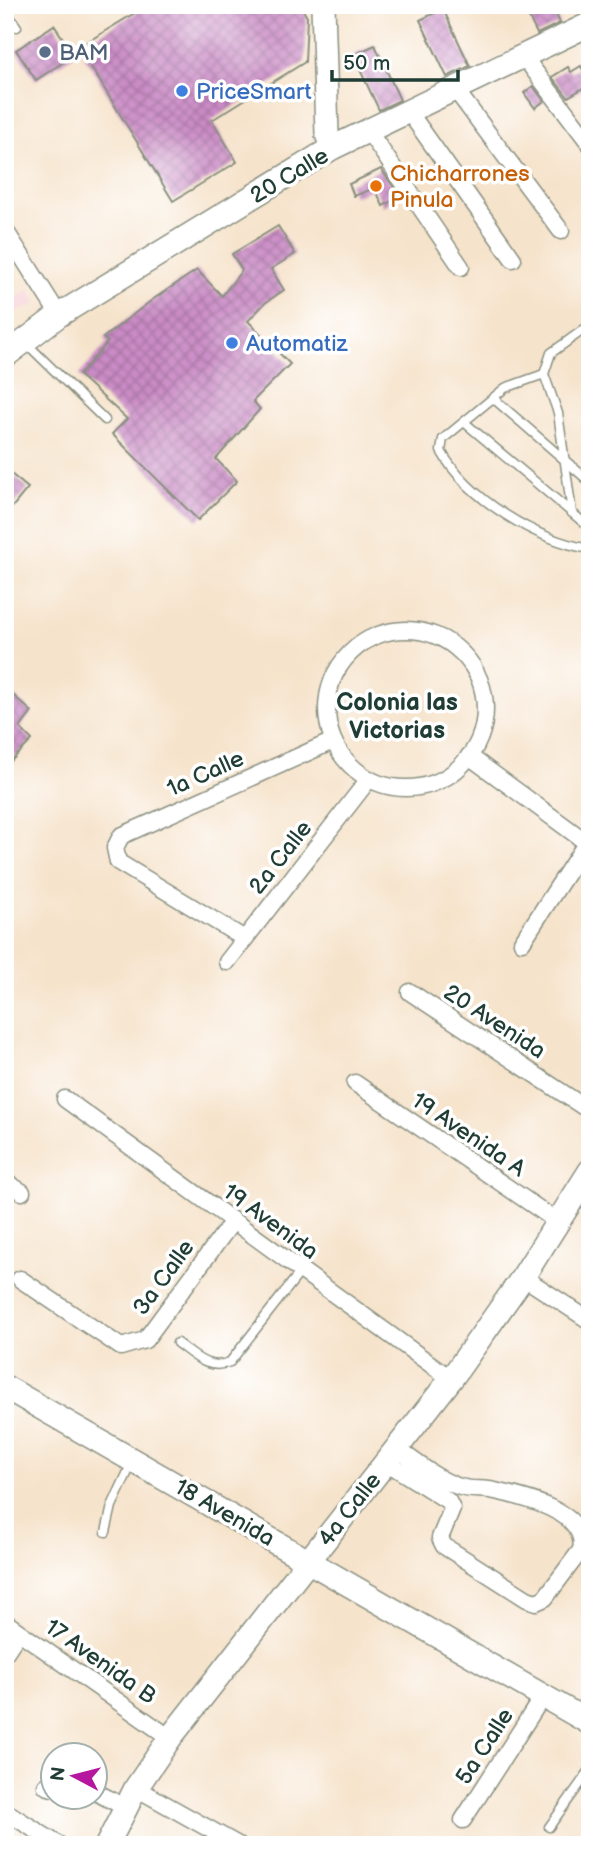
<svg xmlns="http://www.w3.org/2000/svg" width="595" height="1850" font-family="'Balsamiq Sans',sans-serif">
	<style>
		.built { fill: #f6cfd6 }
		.building { fill: url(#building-cross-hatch) }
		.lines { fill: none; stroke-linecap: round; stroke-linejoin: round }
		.lane-casing { stroke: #8a9080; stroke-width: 11 }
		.street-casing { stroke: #8a9080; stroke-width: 19 }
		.secondary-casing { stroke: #8a9080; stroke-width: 26 }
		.lane { stroke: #fff; stroke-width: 8 }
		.street { stroke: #fff; stroke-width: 16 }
		.secondary { stroke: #fff; stroke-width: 23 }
		.service-dot { fill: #5c6f8a; stroke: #fff; stroke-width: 2.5 }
		.shop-dot { fill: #3f7fe0; stroke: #fff; stroke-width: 2.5 }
		.food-dot { fill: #e8710a; stroke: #fff; stroke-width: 2.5 }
		.labels { text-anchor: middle; stroke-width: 7; stroke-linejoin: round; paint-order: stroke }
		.service-label { font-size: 23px; fill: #4e5e75; stroke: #fff; text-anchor: start }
		.shop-label { font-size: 23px; fill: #366cbe; stroke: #fff; text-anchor: start }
		.food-label { font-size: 23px; fill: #c56008; stroke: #fff; text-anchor: start }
		.street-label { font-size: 23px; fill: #1f3d34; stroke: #fff }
		.neighbourhood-label { font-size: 24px; font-weight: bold; fill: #1f3d34; stroke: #fff }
	</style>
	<defs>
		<pattern id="building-cross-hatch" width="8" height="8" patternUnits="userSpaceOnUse" patternTransform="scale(1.75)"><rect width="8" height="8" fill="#cb8bc6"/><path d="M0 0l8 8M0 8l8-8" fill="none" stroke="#a473a2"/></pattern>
	</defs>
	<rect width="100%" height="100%" fill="#fff"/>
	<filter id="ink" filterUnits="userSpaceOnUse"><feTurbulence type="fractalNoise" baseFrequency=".0143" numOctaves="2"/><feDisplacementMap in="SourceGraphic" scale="14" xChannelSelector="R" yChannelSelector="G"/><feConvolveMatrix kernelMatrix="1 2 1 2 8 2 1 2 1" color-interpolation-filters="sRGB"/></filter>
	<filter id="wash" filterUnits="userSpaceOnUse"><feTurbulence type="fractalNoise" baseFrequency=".00686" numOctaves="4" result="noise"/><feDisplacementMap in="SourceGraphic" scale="28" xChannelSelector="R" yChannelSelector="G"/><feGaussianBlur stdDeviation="1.57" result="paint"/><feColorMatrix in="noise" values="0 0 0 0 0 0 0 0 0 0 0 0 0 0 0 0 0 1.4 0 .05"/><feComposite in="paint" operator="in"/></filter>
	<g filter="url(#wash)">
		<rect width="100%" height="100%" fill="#f6e3cb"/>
		<path class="built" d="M29,290L37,304L12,313L6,304Z"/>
		<g id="blocks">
			<path class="building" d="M148,5H300L307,17L305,62L212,120L237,162L173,201L79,47Z
				M523,5H552L560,23L537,34Z
				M443,9L470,66L447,77L420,20Z
				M54,25L74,55L36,80L16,50Z
				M375,45L400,100L379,110L353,55Z
				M581,66L590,84L568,97L552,77L568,67L571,72Z
				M533,86L544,101L535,108L524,93Z
				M381,169L400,196L383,206L375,188L354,196L349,184Z
				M278,226L295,254L271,269L284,290L265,303L248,321L290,364L253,401L260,409L216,459L237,481L198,520L112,434L127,419L79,375L108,342L103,338L152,300L197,270L222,296L242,270L232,254Z
				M5,469L28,488L5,516Z
				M5,688L32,712L20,728L32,740L5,767Z"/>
		</g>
	</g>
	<g filter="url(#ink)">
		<use href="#blocks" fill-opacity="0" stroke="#8a9080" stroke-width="2"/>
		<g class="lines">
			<defs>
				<path id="lane" d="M5,10L17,27
					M27,344L105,420
					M544,374L505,388L443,439L441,451C468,499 536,540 590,549
					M493,398L590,482
					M464,422L590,528
					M572,513L558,413L544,374L551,353L590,325
					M177,1343C195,1356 208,1371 230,1362L301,1271
					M106,1532L112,1506L132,1463
					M549,1827L590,1770"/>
				<path id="street" d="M524,57L590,144
					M455,89L561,231
					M409,112L513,259
					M369,132L461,267
					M5,230L59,315
					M327 709a79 79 0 1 1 158 0a79 79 0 1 1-158 0Z
					M469,756L590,845
					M245,939L118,862L115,848L121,836L333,741
					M522,942L587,842
					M227,962L369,779
					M410,992L590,1111
					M355,1083L558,1222
					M65,1099L451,1379
					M5,1182L22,1192
					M523,1277L590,1321
					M20,1279L121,1347L145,1340L233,1221
					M386,1462L448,1501L452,1509L440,1538L444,1546L527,1599L536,1602L545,1598L581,1550C589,1512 523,1497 495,1491C483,1488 470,1491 457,1486C436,1479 415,1461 397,1449
					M5,1622L170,1738
					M5,1653L19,1632
					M46,1786L52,1788
					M136,1788L238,1845
					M94,1791L128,1809
					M5,1811L59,1845
					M463,1820L543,1696"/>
				<path id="secondary" d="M323,5L327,134L332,148
					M5,356L59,315L332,148L590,24
					M5,1387L590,1723
					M107,1845L136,1788L170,1738L451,1379L523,1277L590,1171"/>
			</defs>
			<use href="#lane" class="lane-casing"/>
			<use href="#street" class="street-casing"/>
			<use href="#secondary" class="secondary-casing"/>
			<use href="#lane" class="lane"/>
			<use href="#street" class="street"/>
			<use href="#secondary" class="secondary"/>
		</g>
	</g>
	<circle class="service-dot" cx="45" cy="52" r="7"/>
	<g class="shop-dot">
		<circle cx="182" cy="91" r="7"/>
		<circle cx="232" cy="343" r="7"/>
	</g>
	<circle class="food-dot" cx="376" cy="186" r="7"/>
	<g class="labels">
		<g class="service-label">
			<text x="59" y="60">BAM</text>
		</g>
		<g class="shop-label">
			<text x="196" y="99">PriceSmart</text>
			<text x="246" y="351">Automatiz</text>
		</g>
		<g class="food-label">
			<text x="390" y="181">Chicharrones<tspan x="390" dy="26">Pinula</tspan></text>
		</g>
		<g class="street-label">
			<text transform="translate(289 175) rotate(-31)" y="8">20 Calle</text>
			<text transform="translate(205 773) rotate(-24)" y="8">1a Calle</text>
			<text transform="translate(280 857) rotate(-52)" y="8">2a Calle</text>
			<text transform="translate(495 1021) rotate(33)" y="8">20 Avenida</text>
			<text transform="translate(469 1134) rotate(34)" y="8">19 Avenida A</text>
			<text transform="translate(271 1221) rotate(36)" y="8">19 Avenida</text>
			<text transform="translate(163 1277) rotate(-54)" y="8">3a Calle</text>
			<text transform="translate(349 1509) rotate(-52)" y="8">4a Calle</text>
			<text transform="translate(225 1512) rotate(30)" y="8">18 Avenida</text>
			<text transform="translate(101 1661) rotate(35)" y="8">17 Avenida B</text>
			<text transform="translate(484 1746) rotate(-57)" y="8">5a Calle</text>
		</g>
		<g class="neighbourhood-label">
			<text x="397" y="710">Colonia las<tspan x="397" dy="28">Victorias</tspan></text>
		</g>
	</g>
	<rect width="595" height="1850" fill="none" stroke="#fff" stroke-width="28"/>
	<g transform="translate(74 1776) rotate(277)"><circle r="33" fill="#ffffff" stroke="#a5b1ae" stroke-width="2"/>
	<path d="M0-5L12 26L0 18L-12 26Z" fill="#b5179e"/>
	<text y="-10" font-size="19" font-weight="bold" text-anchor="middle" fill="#1f3d34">N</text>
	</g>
	<path d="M332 70v10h126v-10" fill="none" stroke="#1f3d34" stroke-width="3.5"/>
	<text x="343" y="70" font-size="21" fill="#1f3d34" stroke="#ffffff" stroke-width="5" paint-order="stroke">50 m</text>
</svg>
